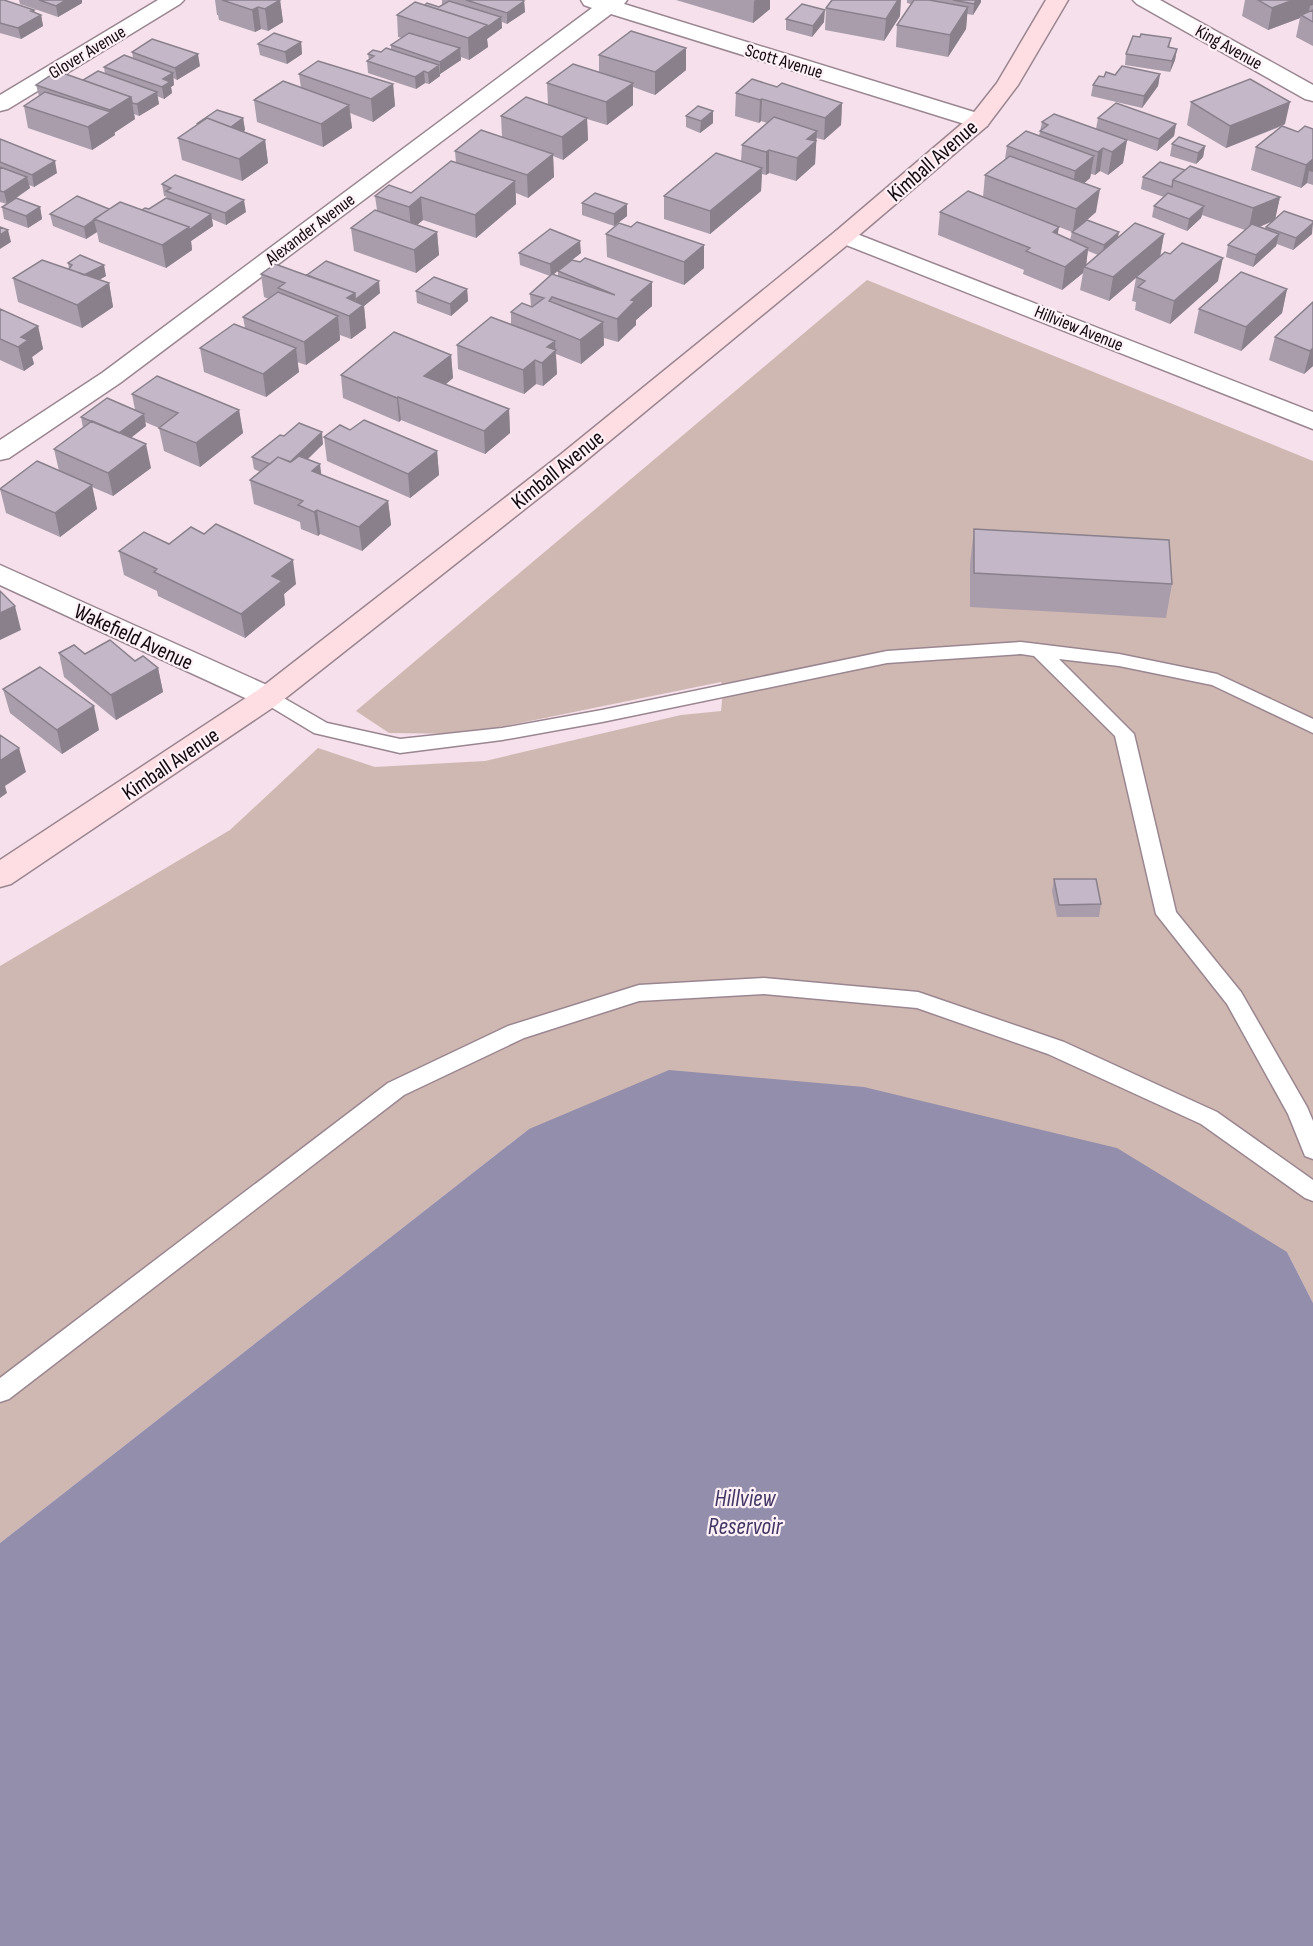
<svg xmlns="http://www.w3.org/2000/svg" width="1313" height="1946" font-family="'Sofia Sans Condensed',sans-serif">
	<style>
		.green { fill: #d0b8b2 }
		.water { fill: #938eab }
		.lines { fill: none; stroke-linecap: round; stroke-linejoin: round }
		.lane-casing { stroke: #9a8690; stroke-width: 3 }
		.street-casing { stroke: #9a8690; stroke-width: 3 }
		.secondary-casing { stroke: #9a8690; stroke-width: 3 }
		.lane { fill: #fff; fill-rule: evenodd }
		.street { fill: #fff; fill-rule: evenodd }
		.secondary { fill: #ffdee3; fill-rule: evenodd }
		.wall { fill: #a99dac; fill-rule: evenodd }
		.shaded-wall { fill: #89808c }
		.building { fill: #c4b7c8; stroke: #89808c; stroke-width: 1.5 }
		.labels { text-anchor: middle; stroke-width: 4.5; stroke-linejoin: round; paint-order: stroke }
		.far-street-label { font-size: 18px; fill: #10090d; stroke: #fdf0f6 }
		.street-label { font-size: 22px; fill: #10090d; stroke: #fdf0f6 }
		.water-label { font-size: 24px; font-style: italic; fill: #423763; stroke: #fdf0f6 }
	</style>
	<rect width="100%" height="100%" fill="#f5e0eb"/>
	<path class="green" d="M867,280L1313,461V1303L1287,1252L529,1129L0,1543V966L230,830L318,748L375,767L485,761L681,715L721,711L723,690L721,682L466,734L389,733L356,711Z"/>
	<path class="water" d="M669,1070L864,1087L1117,1148L1287,1252L1313,1303V1946H0V1543L529,1129Z"/>
	<g class="lines">
		<defs>
			<path id="lane" d="M1021,642L1119,654L1217,674L1313,719V733L1212,685L1119,666L1059,659L1134,734L1176,912L1241,992L1307,1107L1313,1121V1159L1305,1156L1288,1114L1227,1004L1156,914L1115,736L1034,656L1021,654L887,663L602,722L502,740L400,753L314,733L261,701L259,697L261,693L268,691L275,693L327,723L400,739L502,728L602,710L887,651Z
				M764,978L918,992L1064,1042L1217,1112L1313,1180V1201L1305,1198L1201,1124L1048,1054L917,1008L764,994L639,1001L524,1038L404,1095L9,1399L0,1402V1378L388,1083L508,1026L639,985Z"/>
			<path id="street" d="M158,0H184L180,4L8,109L0,111V95Z
				M581,0H627L624,4L987,116L990,121L987,126L979,128L971,126L611,14L120,383L9,458L0,460V440L102,373L592,8L584,5Z
				M1133,0H1160L1313,85V101L1305,99L1137,4Z
				M844,229L1313,412V429L836,241L832,236L836,231Z
				M0,565L278,690L283,697L278,704L268,707L258,704L0,585Z"/>
			<path id="secondary" d="M1046,0H1068L1018,85L987,126L852,241L578,467L278,704L11,884L0,887V860L258,690L560,455L836,231L971,116L997,83Z"/>
		</defs>
		<use href="#lane" class="lane-casing"/>
		<use href="#street" class="street-casing"/>
		<use href="#secondary" class="secondary-casing"/>
		<use href="#lane" class="lane"/>
		<use href="#street" class="street"/>
		<use href="#secondary" class="secondary"/>
	</g>
	<path class="wall" d="M0,0L41,15L43,26L21,39L0,33Z
		M19,0H82V3L58,17L20,4Z
		M215,0H280L283,22L268,31L261,29L255,32L219,20L218,15H217Z
		M442,0H521L524,1L525,12L507,24L502,22V28L487,39L488,47L469,60L461,57V60L440,74V76L429,84L425,83L416,89L368,73L367,61L369,60L368,54L381,52L391,50V45L402,38L398,37L397,15L425,5L439,7L444,4H442Z
		M676,0H770V9L753,23Z
		M907,0H981V2L973,15L967,14L966,29L948,57L896,47L897,25L911,4L907,3Z
		M1245,0H1313V46L1296,37L1300,18L1268,30L1242,16Z
		M826,8L900,16L884,41L825,30Z
		M786,19L824,22L812,37L786,30Z
		M1171,38L1169,48L1177,49L1175,60L1170,72L1125,65L1126,54Z
		M301,42L302,54L287,64L260,55L258,44Z
		M686,48V70L655,95L633,87V105L607,125L587,119L588,140L563,160L553,156L554,177L528,198L516,193V204L476,238L423,220L417,225L437,232L439,255L416,273L354,251L351,228L377,210L375,196L411,193L456,163L455,151L502,137L501,116L548,105L547,83L599,72V55Z
		M132,52L200,66L177,80L173,78L174,85L171,87L172,93L164,99L157,96L159,104L139,116L134,114L135,119L114,133L115,135L92,150L28,128L24,106L39,96L36,85L83,80L105,74L104,67L133,58Z
		M299,74L393,84L395,106L373,122L350,113L352,128L323,147L257,122L254,100L301,88Z
		M1160,74L1158,86L1142,108L1091,96L1093,85L1115,75Z
		M777,87L842,103L841,125L824,140L816,138L815,164L796,181L769,173L766,175L762,174L761,191L710,234L664,219V196L741,161L742,145L767,123L761,121L759,123L735,116L736,93Z
		M1191,102L1285,124L1282,126L1298,132L1313,129V185L1307,183L1301,188L1251,170L1256,147L1282,126L1226,148L1187,125Z
		M713,111V123L700,133L686,127V116Z
		M243,118L245,130L243,131L265,140L268,163L242,181L182,160L178,138L198,124V123Z
		M1098,118L1176,124L1174,136L1157,151L1116,136L1127,140L1123,163L1108,175L1100,171L1095,175L1091,174L1090,178L1084,183L1096,212L1087,220L1118,237L1164,234L1160,256L1218,281L1170,324L1135,310L1136,302L1132,301L1136,278L1109,301L1080,290L1083,273L1062,290L1023,274L1024,270L938,235L940,212L983,197L985,175L1005,159L1007,146L1039,136L1042,122L1096,129ZM1031,216L1072,232L1070,240L1058,234ZM1088,251L1098,255L1086,265Z
		M0,139L57,173L34,187L29,185L30,188L15,199L40,207L42,219L28,228L4,219L2,207L7,204L0,202Z
		M1172,144L1205,146L1203,157L1196,164L1170,156Z
		M1185,170L1280,197L1275,218L1312,234L1293,250L1277,244L1276,246L1253,267L1226,257L1228,245L1245,230L1202,215L1201,218L1187,231L1152,217L1154,206L1164,197L1141,189L1143,177ZM1271,222L1266,227L1265,229L1259,227Z
		M162,184L246,212L226,225L212,219L213,226L191,241L192,250L166,268L99,242L97,232L86,239L53,226L50,214L109,209H149L167,198V197L164,196Z
		M582,203L627,216L614,226L582,215Z
		M631,227L704,268L684,285L607,257L606,234Z
		M519,253H581L553,275L558,276V271L652,306L636,320V325L618,342L604,338V345L581,364L556,354L557,374L543,386L536,384L524,394L458,369L457,345L511,325V312L531,307L530,294L550,276L520,265Z
		M68,263L106,276L99,280L109,283L113,307L82,328L18,302L13,278L69,269Z
		M261,274L307,275L380,293L364,306L366,328L351,339L340,335V340L306,365L297,362L299,372L266,397L204,372L200,348L245,328L243,317L269,299L264,297Z
		M467,289L468,301L451,316L417,303L416,291Z
		M1287,289L1282,313L1241,351L1194,333L1199,309Z
		M1313,302V366L1304,374L1269,360L1275,337Z
		M0,309L38,326L43,349L32,357L34,364L24,371L0,360Z
		M451,355L453,378L445,385L509,409L510,433L485,454L401,420L399,422L343,398L341,375Z
		M132,394L239,410L243,433L200,467L164,451L159,428L145,422L146,426L131,438L151,468L113,496L92,487L97,509L60,537L6,513L0,489L59,471L54,449L83,428L81,417L135,410Z
		M350,430L437,451L439,475L410,498L327,461L324,437Z
		M284,436L323,444L308,459L322,475L388,501L391,525L362,551L320,534L318,536L301,529L300,522L254,504L250,480L260,472L254,469L252,457Z
		M974,529L1172,584L1166,618L970,607V564Z
		M169,544L296,584L284,594L285,605L245,638L158,596L157,591L124,575L119,551Z
		M59,653L85,654L135,661L158,668L163,692L116,720L64,677Z
		M3,689L99,730L62,754L10,713Z
		M1054,879L1101,904L1099,917H1057L1052,891Z"/>
	<path class="shaded-wall" d="M66,0H82V3L58,17L56,6Z
		M280,0L283,22L268,31L265,9Z
		M755,0H770V9L753,23L754,1Z
		M898,0H901L900,16L884,41L886,19Z
		M976,0H981V2L973,15L974,4Z
		M1293,0H1313V5L1310,6L1308,15H1301L1300,18L1268,30L1272,8Z
		M524,1L525,12L507,24V13Z
		M258,7L261,29L255,32L252,10Z
		M968,7L966,29L948,57L950,35Z
		M34,10L36,18L41,15L43,26L21,39L18,28L31,11Z
		M825,10L824,22L812,37L813,26Z
		M501,17L502,28L487,39L488,47L469,60L468,38L487,25Z
		M301,42L302,54L287,64L285,52Z
		M460,48L461,60L440,74V62Z
		M686,48V70L655,95V72Z
		M1177,49L1175,60L1170,72L1172,61Z
		M198,54L200,66L177,80L175,68Z
		M439,65L440,76L429,84L428,73Z
		M424,71L425,83L416,89L415,77Z
		M173,73L174,85L171,87L172,93L164,99L162,87L163,79Z
		M1160,74L1158,86L1142,108L1144,96Z
		M633,83V105L607,125L606,102Z
		M393,84L395,106L373,122L371,99Z
		M157,92L159,104L139,116L137,104Z
		M131,97L135,119L114,133L110,110Z
		M762,99L761,121L759,123L760,100Z
		M1290,102L1285,124L1226,148L1230,126Z
		M842,103L841,125L824,140L825,118Z
		M349,105L352,128L323,147L321,124Z
		M713,111V123L700,133L701,121Z
		M111,112L115,135L92,150L88,127Z
		M243,118L245,130L227,143L225,131Z
		M587,118L588,140L563,160L562,137Z
		M1176,124L1174,136L1157,151L1159,139Z
		M817,131L815,164L796,181L797,158L807,139Z
		M265,140L268,163L242,181L239,159Z
		M1127,140L1123,163L1108,175L1112,152Z
		M1205,146L1203,157L1196,164L1198,153Z
		M1103,148L1100,171L1095,175L1098,152Z
		M769,150V173L766,175V152Z
		M553,154L554,177L528,198L527,175Z
		M1094,156L1090,178L1072,194L1075,171Z
		M1313,159V172L1309,171L1307,183L1301,188L1306,165Z
		M55,161L57,173L34,187L32,175Z
		M762,168L761,191L710,234V211Z
		M27,177L30,188L7,204L4,192Z
		M515,181L516,204L476,238L475,215Z
		M1100,189L1096,212L1073,232L1076,209Z
		M421,197L423,220L411,230L409,207Z
		M1280,197L1275,220L1248,232L1253,208Z
		M244,200L246,212L226,225L225,213Z
		M627,204V216L614,226V214Z
		M1204,206L1201,218L1187,231L1189,219Z
		M40,207L42,219L28,228L26,216Z
		M211,214L213,226L191,241L192,250L166,268L162,245L189,227Z
		M94,220L97,232L86,239L84,227Z
		M1313,223L1312,234L1293,250L1296,238Z
		M1059,227L1055,250L1053,232Z
		M8,230L11,242L0,249V235Z
		M437,232L439,255L416,273L414,250Z
		M1119,232L1117,244L1102,257L1104,245Z
		M1164,234L1160,257L1109,301L1113,277Z
		M1279,234L1276,246L1253,267L1256,255Z
		M580,241L581,253L551,276L550,264Z
		M704,245V268L684,285V262Z
		M1088,248L1086,267H1084L1083,273L1062,290L1065,267Z
		M1223,258L1218,281L1170,324L1174,301Z
		M104,265L106,276L80,290L77,278Z
		M379,281L380,293L364,306L366,328L351,339L347,298L355,293L356,310L357,309L356,299Z
		M652,282V306L636,320V325L618,342L617,319L631,300Z
		M109,283L113,307L82,328L77,305Z
		M467,289L468,301L451,316L450,304Z
		M1287,289L1282,313L1241,351L1246,327Z
		M338,316L340,340L306,365L304,342Z
		M603,322L604,345L581,364L580,340Z
		M38,326L43,349L32,357L34,364L24,371L18,347L21,337Z
		M555,341L557,374L543,386L542,363L547,347Z
		M296,348L299,372L266,397L263,374Z
		M1313,348V366L1304,374L1310,351Z
		M451,355L453,378L426,400L424,376Z
		M535,360L536,384L524,394L523,370Z
		M398,397L401,420L399,422L397,398Z
		M509,409L510,433L485,454L484,431Z
		M239,410L243,433L200,467L196,443Z
		M144,414L146,426L121,445L118,433Z
		M322,432L323,444L285,481L283,468Z
		M146,444L151,468L113,496L108,473Z
		M437,451L439,475L410,498L408,474Z
		M320,464L323,488L312,471Z
		M92,485L97,509L60,537L55,513Z
		M388,501L391,525L362,551L359,527Z
		M317,510L320,534L318,536L314,512Z
		M293,560L296,584L284,594L285,605L245,638L241,614L272,576Z
		M15,606L21,630L0,640V613Z
		M158,668L163,692L116,720L111,695Z
		M94,706L99,730L62,754L57,730Z
		M19,748L26,772L5,786L7,793L0,798V761Z"/>
	<path class="building" d="M0,0H4L34,10L31,11L41,15L18,28L0,23Z
		M39,0H66L56,6Z
		M222,0H280L265,9L258,7L252,10Z
		M466,0H521L524,1L507,13Z
		M832,0H898L886,19L826,8Z
		M914,0H929L968,7L950,35L897,25Z
		M953,0H976L974,4Z
		M1258,0H1293L1272,8Z
		M449,1L501,17L487,27V25L425,5L427,3L439,7Z
		M415,2L487,25L468,38L397,15Z
		M802,4L825,10L813,26L786,19Z
		M1313,10V22L1301,15Z
		M631,31L686,48L655,72L599,55Z
		M274,33L301,42L285,52L258,44Z
		M409,33L460,48L440,62L391,45Z
		M1141,34L1171,38L1168,47L1177,49L1172,61L1126,54L1133,36L1140,37Z
		M152,39L198,54L175,68L132,52Z
		M386,48L439,65L428,73L424,71L415,77L367,61L374,56L368,54L373,50L381,52Z
		M124,55L173,73L163,79L170,82L162,87L104,67Z
		M318,61L393,84L371,99L299,74Z
		M573,64L633,83L606,102L547,83Z
		M1122,66L1160,74L1144,96L1093,85L1099,76L1104,77L1106,72L1115,75Z
		M57,71L131,97L110,110L36,85Z
		M98,71L157,92L137,104L132,103L131,97L83,80Z
		M752,79L777,87L782,83L842,103L825,118L762,99L760,100L736,93Z
		M1250,79L1290,102L1230,126L1191,102Z
		M283,81L349,105L321,124L254,100Z
		M45,92L111,112L88,127L24,106Z
		M526,97L587,118L562,137L501,116Z
		M1116,103L1176,124L1159,139L1098,118Z
		M698,106L713,111L701,121L686,116Z
		M217,110L243,118L231,127L207,118L199,123H198Z
		M1054,114L1127,140L1112,152L1103,148L1098,152L1040,131L1048,125L1042,122Z
		M774,117L817,131L807,139L816,141L797,158L769,150L766,152L742,145Z
		M207,118L265,140L239,159L178,138Z
		M1282,126L1298,132L1305,126L1313,129V159L1306,165L1256,147Z
		M481,130L553,154L527,175L455,151Z
		M1026,131L1094,156L1075,171L1007,146Z
		M1179,137L1205,146L1198,153L1172,144Z
		M0,139L55,161L32,175L0,162Z
		M716,153L762,168L710,211L664,196Z
		M1010,156L1100,189L1076,209L985,175Z
		M451,161L515,181L475,215L421,197L409,207L375,196L389,185L411,193Z
		M1160,162L1185,170L1173,180L1172,187L1143,177Z
		M1190,166L1280,197L1253,208L1173,180Z
		M0,167L27,177L4,192L0,191Z
		M175,175L244,200L225,213L166,191L171,188L162,184Z
		M968,191L1059,227L1053,232L1088,248L1065,267L1026,251L1030,248L940,212Z
		M595,193L627,204L614,214L582,203Z
		M1168,193L1204,206L1189,219L1154,206Z
		M77,196L109,209L84,227L50,214Z
		M16,198L40,207L26,216L2,207Z
		M166,198L211,214L189,230V227L142,210L145,208L149,209Z
		M120,202L189,227L162,245L94,219Z
		M375,210L437,232L414,250L351,228Z
		M1284,211L1313,221V223L1296,238L1266,227Z
		M1087,220L1119,232L1104,245L1072,232Z
		M637,222L704,245L684,262L606,234L619,223L631,227Z
		M1135,223L1164,234L1113,277L1084,267Z
		M1252,224L1279,234L1256,255L1228,245Z
		M0,227L8,230L0,235Z
		M550,229L580,241L550,264L519,253Z
		M1182,243L1223,258L1174,301L1138,287L1145,281L1136,277L1165,252L1170,254Z
		M80,255L104,265L84,275L69,269L72,265L68,263Z
		M585,258L652,282L631,300L635,301L617,319L552,297L549,301L603,322L580,340L511,312L522,303L532,307L544,298L530,294L552,274L615,295L558,271L572,260L580,262Z
		M42,260L109,283L77,305L13,278Z
		M326,261L379,281L356,299L355,298V293L307,275Z
		M275,264L355,293L347,298L363,305L349,316L278,288L285,283L261,274Z
		M1241,272L1287,289L1246,327L1199,309Z
		M434,277L467,289L450,304L416,291Z
		M278,292L338,316L304,342L243,317Z
		M1313,302V348L1310,351L1275,337Z
		M0,309L38,326L21,337L28,340L18,347L0,339Z
		M491,317L555,341L547,347L556,350L542,363L535,360L523,370L457,345Z
		M234,324L296,348L263,374L200,348Z
		M394,332L451,355L424,376L509,409L484,431L398,397L397,398L341,375Z
		M157,376L239,410L196,443L159,428L178,413L132,394Z
		M107,398L144,414L119,433L81,417Z
		M364,420L437,451L408,474L324,437L340,425L350,430Z
		M92,421L146,444L108,473L54,449Z
		M299,423L322,432L290,462L278,457L270,464L252,457L280,435L284,436Z
		M299,456L320,464L312,471L388,501L359,527L317,510L314,512L298,505L303,501L250,480L278,457L291,462Z
		M37,461L92,485L55,513L0,489Z
		M216,524L293,560L272,576L282,581L241,614L154,572L157,569L119,551L144,532L169,544L191,527L204,534Z
		M974,529L1169,540L1172,584L974,573Z
		M0,591L15,606L0,613Z
		M110,640L135,661L143,656L158,668L111,695L59,653L74,645L85,654Z
		M40,667L94,706L57,730L3,689Z
		M0,735L19,748L0,761Z
		M1054,879H1096L1101,904L1059,905Z"/>
	<g class="labels">
		<g class="far-street-label">
			<text transform="translate(1229 47) rotate(29)" y="6">King Avenue</text>
			<text transform="translate(87 52) rotate(-31)" y="6">Glover Avenue</text>
			<text transform="translate(784 61) rotate(17)" y="6">Scott Avenue</text>
			<text transform="translate(310 229) rotate(-37)" y="6">Alexander Avenue</text>
			<text transform="translate(1079 328) rotate(22)" y="6">Hillview Avenue</text>
		</g>
		<g class="street-label">
			<text transform="translate(932 160) rotate(-41)" y="8">Kimball Avenue</text>
			<text transform="translate(557 469) rotate(-39)" y="8">Kimball Avenue</text>
			<text transform="translate(134 636) rotate(25)" y="8">Wakefield Avenue</text>
			<text transform="translate(170 763) rotate(-34)" y="8">Kimball Avenue</text>
		</g>
		<g class="water-label">
			<text x="745" y="1506">Hillview<tspan x="745" dy="28">Reservoir</tspan></text>
		</g>
	</g>
</svg>
